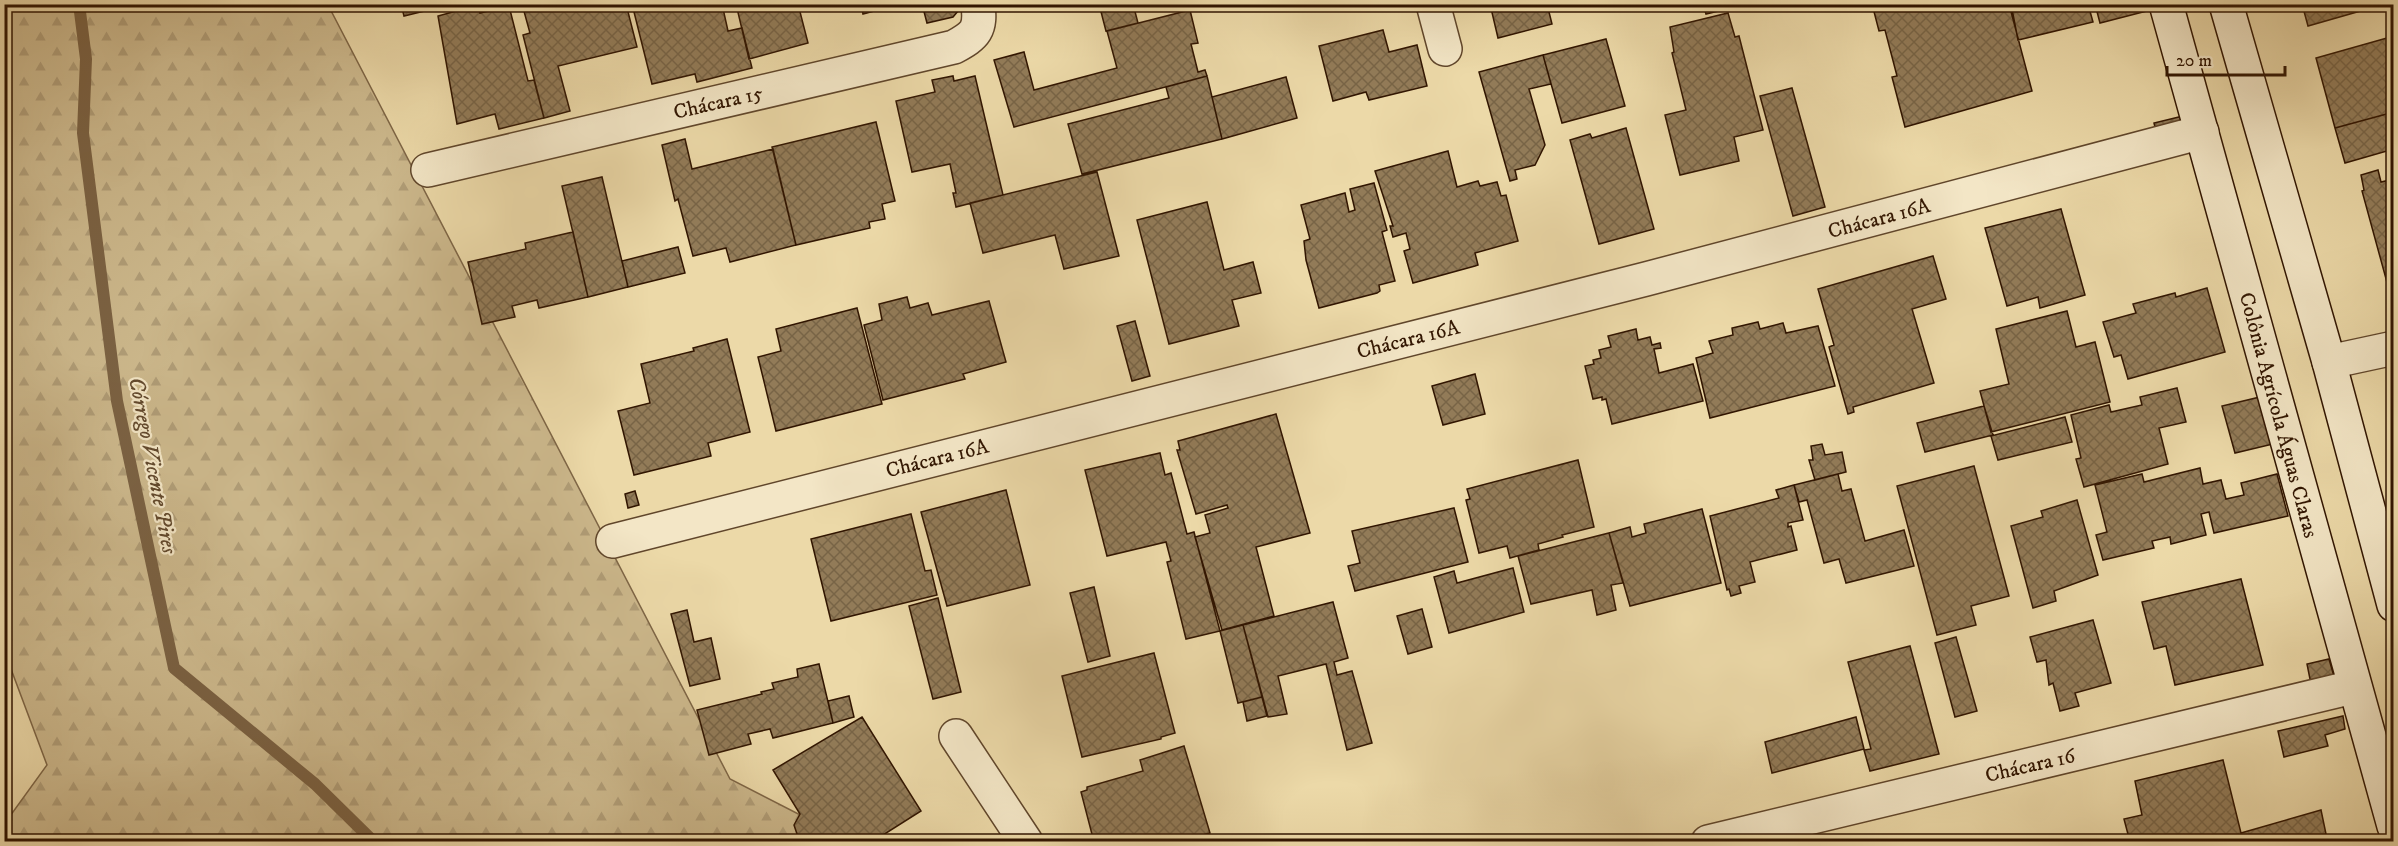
<svg xmlns="http://www.w3.org/2000/svg" width="2398" height="846" font-family="'IM FELL DW Pica',serif">
	<style>
		.forest { fill: url(#forest-firs); stroke: #7e6646; stroke-width: 1.5 }
		.lines { fill: none; stroke-linecap: round; stroke-linejoin: round }
		.stream { stroke: #7b6243; stroke-width: 12 }
		.building { fill: url(#building-cross-hatch); stroke: #311501; stroke-width: 1.5 }
		.minor-casing { stroke: #60462b; stroke-width: 36 }
		.secondary-casing { stroke: #311501; stroke-width: 36 }
		.minor { stroke: #f3e6c6; stroke-width: 33 }
		.secondary { stroke: #f3e6c6; stroke-width: 33 }
		.labels { text-anchor: middle; stroke-width: 4.5; stroke-linejoin: round; paint-order: stroke }
		.street-label { font-size: 21px; fill: #311501; stroke: #f3e6c6 }
		.water-label { font-size: 22px; font-style: italic; fill: #62492d; stroke: #f3e6c6 }
	</style>
	<defs>
		<pattern id="forest-firs" width="22" height="20" patternUnits="userSpaceOnUse" patternTransform="scale(1.5)"><rect width="22" height="20" fill="#ccb88c"/><path d="M5 1l3.5 6h-7zM16 11l3.5 6h-7z" fill="#b09d77"/></pattern>
		<pattern id="building-cross-hatch" width="8" height="8" patternUnits="userSpaceOnUse" patternTransform="scale(1.5)"><rect width="8" height="8" fill="#927b58"/><path d="M0 0l8 8M0 8l8-8" fill="none" stroke="#786446"/></pattern>
	</defs>
	<rect width="100%" height="100%" fill="#ecd9a8"/>
	<filter id="stains"><feTurbulence type="fractalNoise" baseFrequency=".00333" numOctaves="4"/><feColorMatrix values="0 0 0 0 .2 0 0 0 0 .09 0 0 0 0 .02 0 0 0 .5 -.17"/></filter>
	<radialGradient id="worn" r=".72"><stop offset=".6" stop-color="#630" stop-opacity="0"/><stop offset="1" stop-color="#630" stop-opacity=".3"/></radialGradient>
	<path class="forest" d="M5,5H328L730,779L851,841H5V823L47,765L5,653Z"/>
	<g class="lines">
		<path class="stream" d="M79,4L86,59L83,133L117,401L174,668L315,784L374,842"/>
	</g>
	<path class="building" d="M401,4H453L404,16Z
		M522,4H626L637,47L558,66L570,111L544,118L523,35L530,33Z
		M632,4H722L728,31L742,28L752,68L697,82L695,74L652,84Z
		M736,4H798L808,43L749,59Z
		M861,4H900L863,14Z
		M922,4H956L958,11L953,17L927,23Z
		M1099,4H1133L1138,23L1106,31Z
		M1490,4H1547L1552,24L1498,38Z
		M1703,4H1747L1706,14Z
		M1872,4H2009L2032,91L1905,127L1892,77L1897,76L1885,30L1879,31Z
		M2011,4H2088L2093,22L2018,40Z
		M2095,4H2145L2147,11L2100,23Z
		M2302,4H2385L2308,26Z
		M478,5L480,13L509,6L528,81L534,80L544,118L499,129L495,114L457,124L438,16Z
		M1190,10L1198,43L1191,44L1198,72L1205,70L1207,76L1014,127L994,60L1024,52L1034,90L1117,68L1107,31Z
		M1728,13L1735,37L1739,36L1763,130L1734,137L1739,161L1680,175L1665,115L1686,110L1672,53L1674,52L1670,27Z
		M1383,30L1389,52L1417,45L1427,86L1369,100L1366,92L1333,101L1319,46Z
		M2394,36V112L2335,128L2316,58Z
		M1606,39L1625,106L1562,123L1543,55Z
		M1543,55L1551,84L1529,89L1545,145L1535,165L1515,170L1517,179L1510,181L1479,72Z
		M953,76L954,81L975,76L1003,195L956,207L953,193H956L950,164L912,172L896,101L935,92L932,80Z
		M1207,76L1222,139L1082,174L1068,124L1169,98L1166,87Z
		M1286,77L1297,118L1222,139L1212,97Z
		M1792,88L1825,207L1793,216L1760,96Z
		M2394,112V149L2345,163L2335,128Z
		M2183,116L2182,141L2160,147L2154,123Z
		M876,122L895,201L882,204L885,219L869,222L870,228L796,245L772,147Z
		M1626,128L1654,229L1599,244L1570,140L1590,134L1592,138Z
		M685,139L692,169L773,149L796,245L730,262L726,248L693,256L678,199L675,201L662,145Z
		M1448,151L1457,187L1478,181L1480,186L1497,182L1501,196L1506,195L1518,241L1475,253L1478,265L1475,266L1413,283L1404,251L1410,249L1406,233L1393,237L1390,226H1393L1375,171Z
		M2378,170L2381,182L2394,179V308L2362,191L2364,190L2361,175Z
		M1097,172L1119,256L1064,269L1055,235L983,253L970,203Z
		M602,177L628,287L588,297L562,186Z
		M1374,183L1387,230L1382,232L1395,281L1379,285L1380,291L1377,293L1319,308L1306,260L1304,241L1310,239L1301,205L1345,193L1349,212L1355,210L1350,189Z
		M1207,202L1224,270L1253,262L1261,293L1232,300L1239,326L1169,344L1137,220Z
		M2061,209L2085,295L2040,308L2038,297L2007,306L1985,228Z
		M573,232L588,297L539,308L537,300L512,306L515,317L482,324L468,262L526,249L525,243Z
		M678,247L685,273L628,287L622,261Z
		M1933,256L1946,299L1912,309L1934,383L1853,407L1854,412L1848,414L1829,347L1834,345L1818,289Z
		M2207,288L2225,352L2128,379L2121,355L2114,357L2103,322L2136,313L2133,304L2175,293L2176,297Z
		M907,297L910,308L928,303L932,315L989,301L1006,362L963,374L965,379L883,400L864,325L882,320L879,304Z
		M857,308L882,404L776,431L758,357L781,351L776,329Z
		M2067,311L2076,347L2095,342L2110,402L1991,432L1980,391L2009,384L1996,329Z
		M1135,321L1150,376L1132,381L1117,326Z
		M1758,322L1760,329L1783,323L1786,333L1818,326L1835,386L1710,418L1696,358L1713,353L1709,341L1733,335L1732,328Z
		M1636,329L1638,340L1650,337L1652,345L1660,343L1661,348L1654,349L1659,373L1693,364L1703,401L1612,424L1606,399L1602,400V397L1593,399L1585,366L1594,364L1593,360L1601,358L1599,350L1611,347L1608,336Z
		M727,339L750,432L708,443L711,456L634,475L618,411L650,403L641,364L694,351L693,348Z
		M1475,374L1485,414L1443,425L1432,386Z
		M2177,388L2186,422L2159,428L2168,464L2084,487L2076,459L2081,458L2071,415L2109,405L2111,412L2142,405L2140,397Z
		M2260,397L2273,444L2235,453L2222,406Z
		M1984,406L1993,435L1925,452L1917,423Z
		M1276,414L1310,533L1256,547L1274,616L1222,630L1195,537L1210,533L1205,515L1228,508L1227,505L1196,514L1177,450H1180L1178,441Z
		M2065,417L2072,442L1998,460L1991,436Z
		M1822,444L1825,455L1842,452L1846,472L1815,480L1809,460H1813L1811,446Z
		M1160,453L1165,475L1171,473L1187,534L1194,532L1220,631L1186,639L1167,562L1171,561L1166,542L1107,556L1085,470Z
		M1578,460L1594,527L1562,535L1563,537L1538,544L1539,550L1510,558L1507,546L1479,553L1466,500L1470,499L1467,489Z
		M1974,466L2009,596L1971,606L1976,625L1937,635L1897,486Z
		M2200,468L2203,484L2221,480L2226,499L2244,495L2241,483L2277,474L2288,516L2214,533L2209,512L2201,514L2206,535L2171,544L2170,537L2152,541L2154,548L2103,560L2096,535L2107,532L2095,485L2142,474L2144,482Z
		M1838,474L1842,491L1851,489L1865,541L1904,530L1914,566L1846,583L1839,559L1824,563L1807,500L1799,502L1794,485Z
		M1794,485L1803,520L1788,523V527L1791,526L1797,550L1750,562L1755,582L1739,586L1741,593L1731,596L1729,589L1727,590L1710,516L1779,498L1776,490Z
		M1006,490L1030,585L947,606L921,512Z
		M635,491L639,505L628,508L625,494Z
		M2077,500L2098,575L2054,591L2056,601L2033,608L2011,526L2043,517L2041,511Z
		M1454,508L1468,562L1355,591L1348,566L1360,563L1352,531Z
		M1702,509L1721,583L1630,606L1609,533L1630,527L1632,537L1646,533L1644,524Z
		M911,514L925,571L931,570L937,595L831,621L811,539Z
		M1609,533L1623,583L1611,585L1616,610L1597,615L1592,590L1531,604L1518,556Z
		M1513,568L1524,612L1449,633L1434,577L1454,571L1457,583Z
		M2241,579L2263,665L2175,685L2166,646L2154,649L2142,602Z
		M1094,587L1110,656L1088,662L1070,593Z
		M938,598L961,692L933,699L909,606Z
		M1333,602L1348,658L1334,662L1337,675L1352,671L1372,743L1347,750L1326,664L1278,676L1287,714L1268,717L1243,625Z
		M1422,609L1432,647L1408,654L1397,616Z
		M687,610L694,642L711,638L720,679L690,686L671,614Z
		M2093,620L2111,683L2075,693L2079,706L2060,711L2053,683L2049,685L2046,660L2037,662L2030,637Z
		M1243,625L1262,697L1238,703L1220,631Z
		M1956,637L1977,711L1955,717L1935,643Z
		M1910,646L1939,754L1870,771L1864,750L1871,749L1848,662Z
		M1154,653L1175,733L1161,737V739L1082,757L1062,676Z
		M2329,659L2333,673L2329,685L2312,689L2307,664Z
		M819,664L833,723L773,738L770,729L748,734L751,744L709,755L697,710L762,694L761,692L774,689L772,683L798,677L797,669Z
		M849,696L854,717L833,723L828,701Z
		M1262,697L1267,716L1247,721L1243,702Z
		M2343,716L2345,729L2325,735L2328,746L2284,757L2278,731Z
		M862,717L921,811L872,842H784L797,834L794,825L800,814L773,770Z
		M1856,717L1864,749L1772,773L1765,742Z
		M1184,746L1210,833L1178,842H1094L1081,792L1087,790V787L1143,771L1140,760Z
		M2223,760L2241,833L2321,810L2326,834L2296,842H2130L2124,819L2142,815L2135,781Z"/>
	<g class="lines">
		<defs>
			<path id="minor" d="M1433,4L1445,49
				M428,170L954,47C976,35 981,30 978,4
				M2329,362L2394,348
				M613,541L1646,279L2202,132
				M956,736L1026,842
				M1708,842L2353,687"/>
			<path id="secondary" d="M2166,4L2394,826
				M2226,4L2329,362L2394,605"/>
		</defs>
		<use href="#minor" class="minor-casing"/>
		<use href="#secondary" class="secondary-casing"/>
		<use href="#minor" class="minor"/>
		<use href="#secondary" class="secondary"/>
	</g>
	<g class="labels">
		<g class="street-label">
			<text transform="translate(718 102) rotate(-13)" y="7">Chácara 15</text>
			<text transform="translate(1879 218) rotate(-15)" y="7">Chácara 16A</text>
			<text transform="translate(1408 339) rotate(-14)" y="7">Chácara 16A</text>
			<text transform="translate(2279 415) rotate(75)" y="7">Colônia Agrícola Águas Claras</text>
			<text transform="translate(937 458) rotate(-14)" y="7">Chácara 16A</text>
			<text transform="translate(2030 765) rotate(-13)" y="7">Chácara 16</text>
		</g>
		<g class="water-label">
			<text transform="translate(154 465) rotate(79)" y="8">Córrego Vicente Pires</text>
		</g>
	</g>
	<rect width="2398" height="846" fill="none" stroke="#ecd9a8" stroke-width="24"/>
	<rect x="6" y="6" width="2386" height="834" fill="none" stroke="#311501" stroke-width="3"/>
	<rect x="12" y="12" width="2374" height="822" fill="none" stroke="#311501" stroke-width="1.5"/>
	<path d="M2167 66v9h118v-9" fill="none" stroke="#311501" stroke-width="3"/>
	<text x="2176" y="66" font-size="18" fill="#311501" stroke="#f3e6c6" stroke-width="4.5" paint-order="stroke">20 m</text>
	<rect width="100%" height="100%" filter="url(#stains)"/>
	<rect width="100%" height="100%" fill="url(#worn)"/>
</svg>
